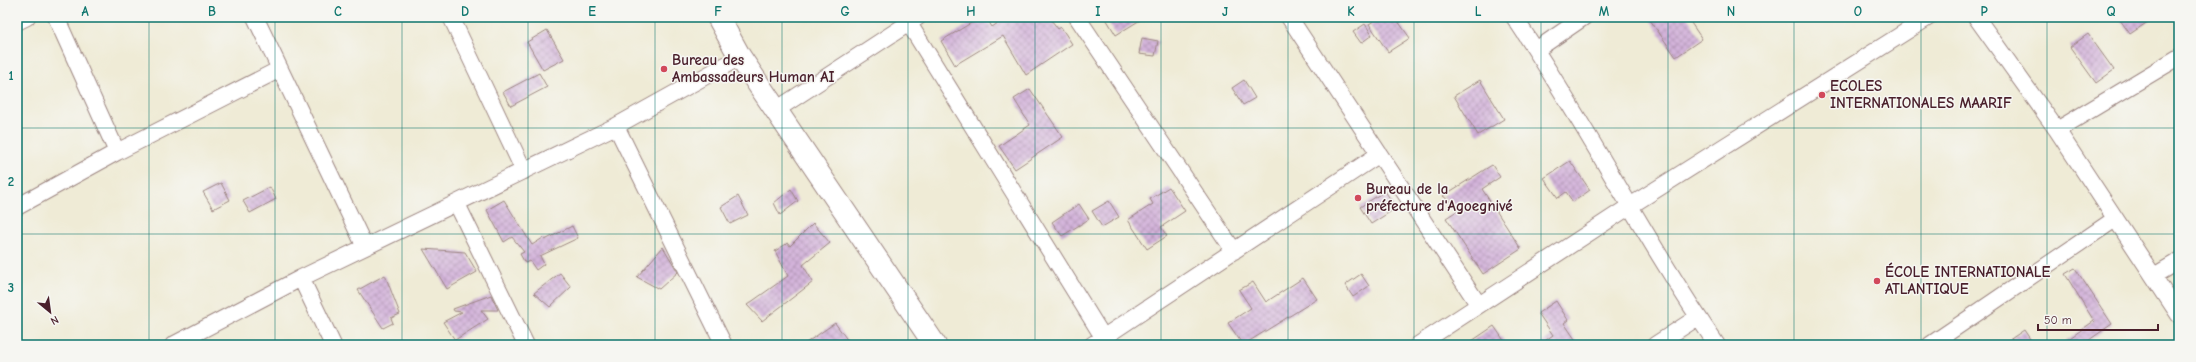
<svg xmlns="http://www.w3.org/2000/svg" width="2196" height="362" font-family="'Comic Neue',sans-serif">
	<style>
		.building { fill: url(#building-cross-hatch) }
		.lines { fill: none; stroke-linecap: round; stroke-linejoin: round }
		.street-casing { stroke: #9c8580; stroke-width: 18 }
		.secondary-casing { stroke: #9c8580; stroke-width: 24 }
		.street { stroke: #fff; stroke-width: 16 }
		.secondary { stroke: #fff; stroke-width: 22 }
		.grid { fill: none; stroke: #0f766e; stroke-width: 1; stroke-opacity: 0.55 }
		.poi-dot { fill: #d1495b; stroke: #f6f6f2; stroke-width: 1.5 }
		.labels { text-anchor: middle; stroke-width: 3; stroke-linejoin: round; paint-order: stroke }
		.poi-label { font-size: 15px; font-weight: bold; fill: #4a1f2b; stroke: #f6f6f2; text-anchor: start }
		.neatline { fill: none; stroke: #0f766e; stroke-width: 1.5 }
		.grid-label { font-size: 13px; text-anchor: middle; font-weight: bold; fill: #0f766e }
	</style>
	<defs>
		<pattern id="building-cross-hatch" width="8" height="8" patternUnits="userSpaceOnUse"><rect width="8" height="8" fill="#d3b3da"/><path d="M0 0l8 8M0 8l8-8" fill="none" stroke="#ad91b1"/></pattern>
	</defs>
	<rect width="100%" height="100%" fill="#f6f6f2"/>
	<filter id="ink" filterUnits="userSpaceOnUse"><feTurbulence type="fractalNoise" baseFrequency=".025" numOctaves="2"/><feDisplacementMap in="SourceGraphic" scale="8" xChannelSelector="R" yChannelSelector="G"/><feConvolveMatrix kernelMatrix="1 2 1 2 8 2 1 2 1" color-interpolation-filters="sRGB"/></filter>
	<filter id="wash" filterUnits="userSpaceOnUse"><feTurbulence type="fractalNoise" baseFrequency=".012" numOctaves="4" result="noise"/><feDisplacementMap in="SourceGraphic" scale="16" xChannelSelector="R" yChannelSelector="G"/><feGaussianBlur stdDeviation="0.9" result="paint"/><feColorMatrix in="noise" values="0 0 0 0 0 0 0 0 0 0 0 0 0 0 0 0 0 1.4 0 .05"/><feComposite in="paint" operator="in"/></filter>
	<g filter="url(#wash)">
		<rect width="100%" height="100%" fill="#efebd6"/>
		<g id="blocks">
			<path class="building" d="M981,17H986L992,27L1007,17H1049L1058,29L1061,27L1072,44L1026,75L1003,36L955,65L941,41Z
				M1105,17H1145L1116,35Z
				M1380,17H1395L1410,38L1388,52L1369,24Z
				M1648,17H1687L1702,39L1676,57Z
				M2118,17H2155L2130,34Z
				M1365,24L1372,35L1361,43L1353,32Z
				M547,30L564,59L543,70L527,42Z
				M2088,34L2114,70L2096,83L2070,47Z
				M1142,38L1158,41L1155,56L1139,54Z
				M539,73L547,87L511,106L503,92Z
				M1244,80L1255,98L1243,105L1232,88Z
				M1480,80L1504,119L1478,135L1454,96Z
				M1030,89L1063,137L1015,169L999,146L1030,125L1014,99Z
				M1570,161L1590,190L1573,202L1566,192L1558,198L1544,178Z
				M1492,165L1500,177L1482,189L1521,249L1483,274L1446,218L1460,209L1443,196Z
				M221,183L230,200L213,209L203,192Z
				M270,187L276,199L250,213L243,201Z
				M1169,187L1185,211L1161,227L1167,236L1147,249L1128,220L1153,204L1150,199Z
				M791,189L798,201L780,215L774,203Z
				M1385,191L1396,208L1371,224L1360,207Z
				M738,196L748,215L730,224L721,207Z
				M504,200L532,245L543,238L545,240L572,226L578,238L540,256L544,264L536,270L530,261L525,263L520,254L524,252L512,237L504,242L487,210Z
				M1109,201L1119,217L1102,227L1092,211Z
				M1079,204L1089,219L1062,236L1052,222Z
				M813,223L830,243L803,265L813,282L762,321L747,305L788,276L775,251L788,243L790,246Z
				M663,247L678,272L659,289L637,277Z
				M423,249L465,252L477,272L447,289Z
				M2075,268L2112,324L2082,345H2060L2094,321L2065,274Z
				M560,273L571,287L550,307L534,293Z
				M1361,274L1369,286L1353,297L1345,285Z
				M385,275L400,314L391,318L393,323L383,328L358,290Z
				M1303,278L1317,299L1243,345L1228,323L1251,308L1239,290L1253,282L1266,302Z
				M491,295L498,310H481L488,319L455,340L443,322L462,312L454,311L453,309Z
				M1556,301L1568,320L1564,323L1579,345H1539L1553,335L1538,313Z
				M835,323L851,345H803Z
				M1494,326L1507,345H1466Z
				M2024,330L2034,345H2002Z"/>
		</g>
	</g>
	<g filter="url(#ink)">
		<use href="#blocks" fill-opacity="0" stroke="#9c8580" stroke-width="1"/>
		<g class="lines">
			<defs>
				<path id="street" d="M56,17L117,152
					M255,17L365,247
					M451,17L524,171
					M905,17L1103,337
					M1077,17L1234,251
					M1289,17L1478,304
					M1514,17C1586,123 1644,239 1717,345
					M1976,17L2057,130L2179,315
					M17,22L27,17
					M1536,50L1584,17
					M776,110L918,17
					M616,126L724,345
					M2057,130L2179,57
					M457,204L526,345
					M17,207L117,152L280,69
					M2154,276L2179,261
					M301,278L333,345
					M173,345L301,278L616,126L740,57
					M1092,345L1378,155
					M1418,345L1630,206L1929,17
					M1655,345L1698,317
					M1930,345L2115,219"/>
				<path id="secondary" d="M718,17L740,57L935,345"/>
			</defs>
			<use href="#street" class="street-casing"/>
			<use href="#secondary" class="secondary-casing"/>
			<use href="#street" class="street"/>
			<use href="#secondary" class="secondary"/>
		</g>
	</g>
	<path class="grid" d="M149,17V345M275,17V345M402,17V345M528,17V345M655,17V345M782,17V345M908,17V345M1035,17V345M1161,17V345M1288,17V345M1414,17V345M1541,17V345M1668,17V345M1794,17V345M1921,17V345M2047,17V345M17,128H2179M17,234H2179"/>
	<g class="poi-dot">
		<circle cx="664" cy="69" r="4"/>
		<circle cx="1822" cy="95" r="4"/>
		<circle cx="1358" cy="198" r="4"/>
		<circle cx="1877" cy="281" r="4"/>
	</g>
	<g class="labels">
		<g class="poi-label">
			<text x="672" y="65">Bureau des<tspan x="672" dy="17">Ambassadeurs Human AI</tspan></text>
			<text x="1830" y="91">ECOLES<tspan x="1830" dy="17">INTERNATIONALES MAARIF</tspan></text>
			<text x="1366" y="194">Bureau de la<tspan x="1366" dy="17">préfecture d'Agoegnivé</tspan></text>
			<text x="1885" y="277">ÉCOLE INTERNATIONALE<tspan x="1885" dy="17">ATLANTIQUE</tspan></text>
		</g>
	</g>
	<rect width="2196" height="362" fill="none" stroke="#f6f6f2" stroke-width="44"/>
	<g transform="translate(50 312) rotate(151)" stroke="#f6f6f2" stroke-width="3" paint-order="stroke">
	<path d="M0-3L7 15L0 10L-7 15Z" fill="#4a1f2b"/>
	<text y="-6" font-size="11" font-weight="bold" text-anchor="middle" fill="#4a1f2b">N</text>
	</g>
	<path d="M2038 324v6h120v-6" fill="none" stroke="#4a1f2b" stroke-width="2"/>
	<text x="2044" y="324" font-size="12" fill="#4a1f2b" stroke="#f6f6f2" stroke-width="3" paint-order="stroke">50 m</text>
	<rect x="22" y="22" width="2152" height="318" class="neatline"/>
	<g class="grid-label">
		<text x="85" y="16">A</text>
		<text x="212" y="16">B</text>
		<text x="338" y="16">C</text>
		<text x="465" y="16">D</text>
		<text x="592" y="16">E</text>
		<text x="718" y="16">F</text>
		<text x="845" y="16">G</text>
		<text x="971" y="16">H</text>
		<text x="1098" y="16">I</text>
		<text x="1225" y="16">J</text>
		<text x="1351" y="16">K</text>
		<text x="1478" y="16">L</text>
		<text x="1604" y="16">M</text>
		<text x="1731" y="16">N</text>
		<text x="1858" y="16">O</text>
		<text x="1984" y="16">P</text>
		<text x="2111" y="16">Q</text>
		<text x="11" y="80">1</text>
		<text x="11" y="186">2</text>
		<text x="11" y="292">3</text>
	</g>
</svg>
